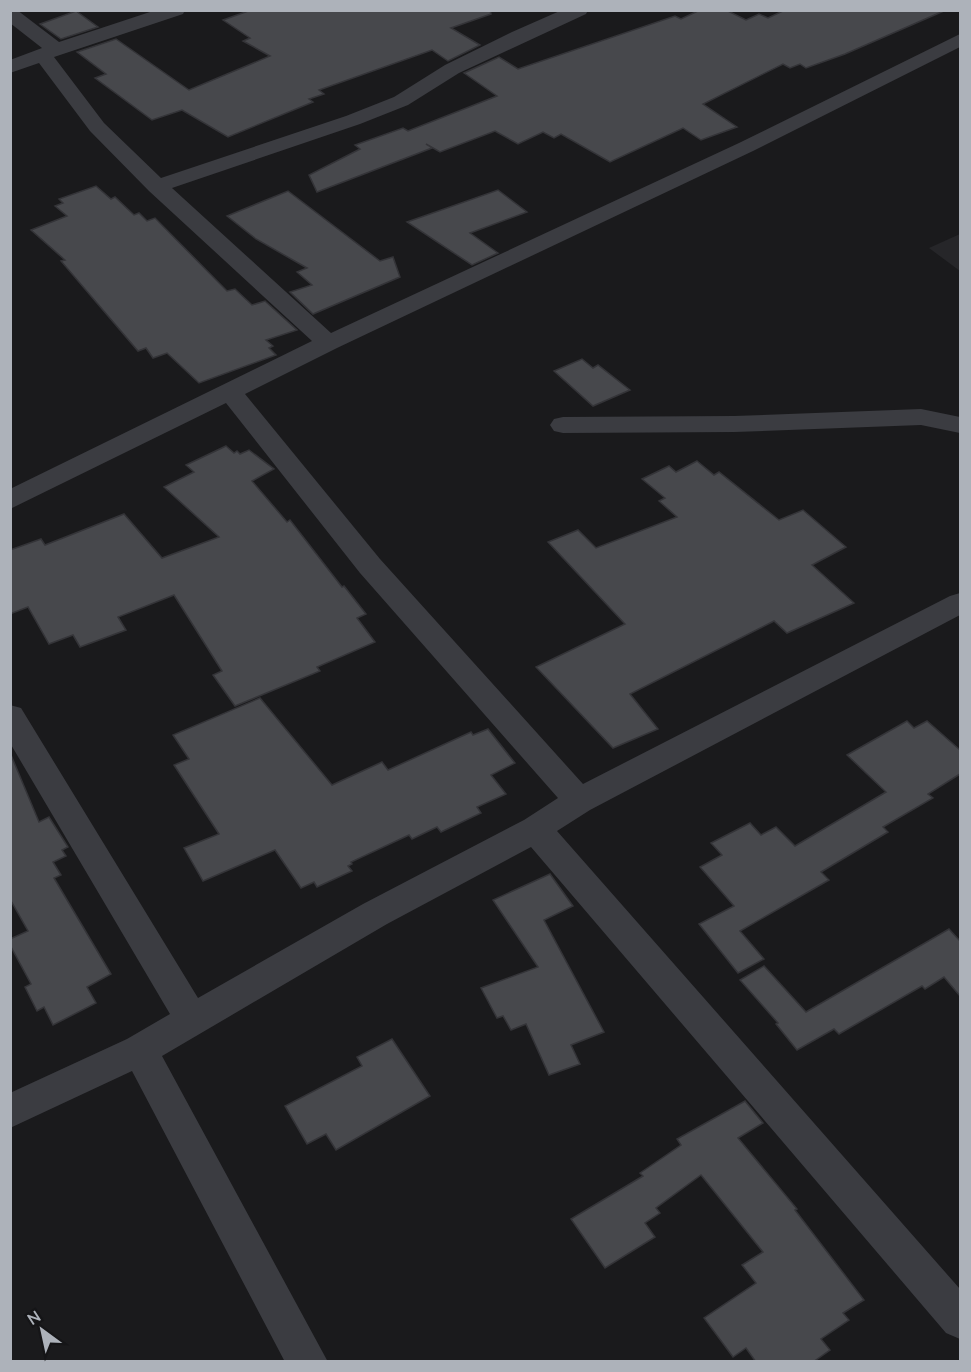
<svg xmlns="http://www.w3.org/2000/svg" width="971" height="1372" viewBox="0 0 971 1372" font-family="'Nunito Sans',sans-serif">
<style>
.built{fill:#262629}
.building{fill:#47484c;stroke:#343438;stroke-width:1.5}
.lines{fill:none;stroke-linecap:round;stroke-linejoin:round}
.minor{fill:#3b3c41;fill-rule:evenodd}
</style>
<rect width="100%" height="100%" fill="#1a1a1c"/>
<path class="built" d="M960,234V271L929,248Z"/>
<g class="building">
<path d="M251,10H490L491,14L451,28L480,45L448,61L432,50L319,90L324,94L309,99L313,102L228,137L182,110L152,120L95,78L106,74L77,52L116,39L189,90L270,56L243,41L250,38L223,20Z"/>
<path d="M700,10H726L746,20L759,14L768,18L785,10H946L845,54L806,68L800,64L790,68L783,64L703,104L737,127L701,140L683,128L610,162L561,134L554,138L543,132L518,144L495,131L440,152L426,144L432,148L317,192L309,175L360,149L355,145L403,128L408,131L497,96L464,73L499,57L518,69L675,16L681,19Z"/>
<path d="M76,11L98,27L61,39L40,24Z"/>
<path d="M96,186L111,199L115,197L134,215L139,213L147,221L155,218L227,291L235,289L252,305L265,301L297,330L266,340L273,346L269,348L276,355L199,383L167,353L153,358L146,348L138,351L61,261L65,260L31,230L67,216L55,206L63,203L59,199Z"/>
<path d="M498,190L527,212L470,233L498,253L472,265L407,222Z"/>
<path d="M288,191L380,261L393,257L400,277L313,314L290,292L312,285L297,272L307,268L256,239L227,216Z"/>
<path d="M582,359L593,368L598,365L630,390L593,406L554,371Z"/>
<path d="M226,446L234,453L237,451L240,454L249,450L274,469L252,481L287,522L290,520L342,587L344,586L366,614L357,618L375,642L317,667L320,671L235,706L213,675L222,671L174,595L118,617L126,630L80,647L73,635L49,644L28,607L10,614V550L41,539L45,545L124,514L162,558L219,537L164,487L194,472L186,465Z"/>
<path d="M697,461L714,475L719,472L779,520L803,510L846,547L812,565L854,603L787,633L774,621L630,694L658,729L613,748L536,667L625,624L548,542L578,530L596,548L677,517L659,501L665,498L642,479L669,466L676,472Z"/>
<path d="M260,698L332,785L382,762L388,770L471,732L473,735L488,729L515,763L491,775L506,794L477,807L481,813L441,832L437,827L412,839L409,835L351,862L352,864L348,866L352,871L317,887L314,882L301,888L275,850L203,881L184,848L219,834L174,765L189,759L173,735Z"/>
<path d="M907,721L914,728L927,721L960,750V774L928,794L933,798L883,827L888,832L821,872L829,880L740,931L764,959L738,973L699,924L734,906L700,867L722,855L711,843L750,823L761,835L776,827L795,846L886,792L847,755Z"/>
<path d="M11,755L39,822L49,817L68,847L62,850L66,856L53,862L61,875L54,878L111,974L87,987L96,1003L53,1025L44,1007L37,1011L25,987L31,984L10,945V939L28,931L10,899Z"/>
<path d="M550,874L573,906L544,920L604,1032L571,1045L580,1064L549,1075L526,1024L511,1030L503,1016L497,1018L481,988L538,967L493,900Z"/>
<path d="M949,929L960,941V996L944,977L925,989L922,986L839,1034L834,1029L797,1050L776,1024L778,1023L740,980L764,966L806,1012Z"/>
<path d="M392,1039L430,1096L336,1150L326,1134L307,1144L285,1106L362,1066L357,1057Z"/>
<path d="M745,1101L763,1123L738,1138L797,1209L795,1210L864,1300L843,1313L849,1320L821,1339L830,1350L813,1362H756L746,1348L733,1357L704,1318L756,1283L742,1265L763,1252L701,1175L656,1208L660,1213L645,1223L655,1237L605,1268L571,1219L643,1176L640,1173L681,1145L677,1139Z"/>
</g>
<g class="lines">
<g class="minor">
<path d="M10,10H17L59,42L156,10H185L183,14L54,57L104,123L161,178L346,116L394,97L445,65L512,32L562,10H588L586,14L459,73L408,105L360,124L172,188L331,333L739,143L960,34V47L753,151L337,348L245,394L380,559L583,784L950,596L960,593V615L590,810L557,831L960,1289V1339L946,1333L531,847L387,924L162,1056L328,1362H285L132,1071L10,1128V1093L127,1039L170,1014L10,743V705L21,708L198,998L363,904L524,820L558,798L360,573L226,403L10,509V489L312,341L149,191L90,131L39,63L10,73V60L42,48L10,23Z"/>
<path d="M921,409L960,417V433L921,425L734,432L563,433L554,431L550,425L554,419L563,417L734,416Z"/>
</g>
</g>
<rect width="971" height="1372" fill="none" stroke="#adb2ba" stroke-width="24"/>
<g transform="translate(42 1330) rotate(327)" stroke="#151517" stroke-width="4.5" paint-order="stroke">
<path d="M0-4.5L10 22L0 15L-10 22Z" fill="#adb2ba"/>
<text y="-9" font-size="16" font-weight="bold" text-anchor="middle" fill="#adb2ba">N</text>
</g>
</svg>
